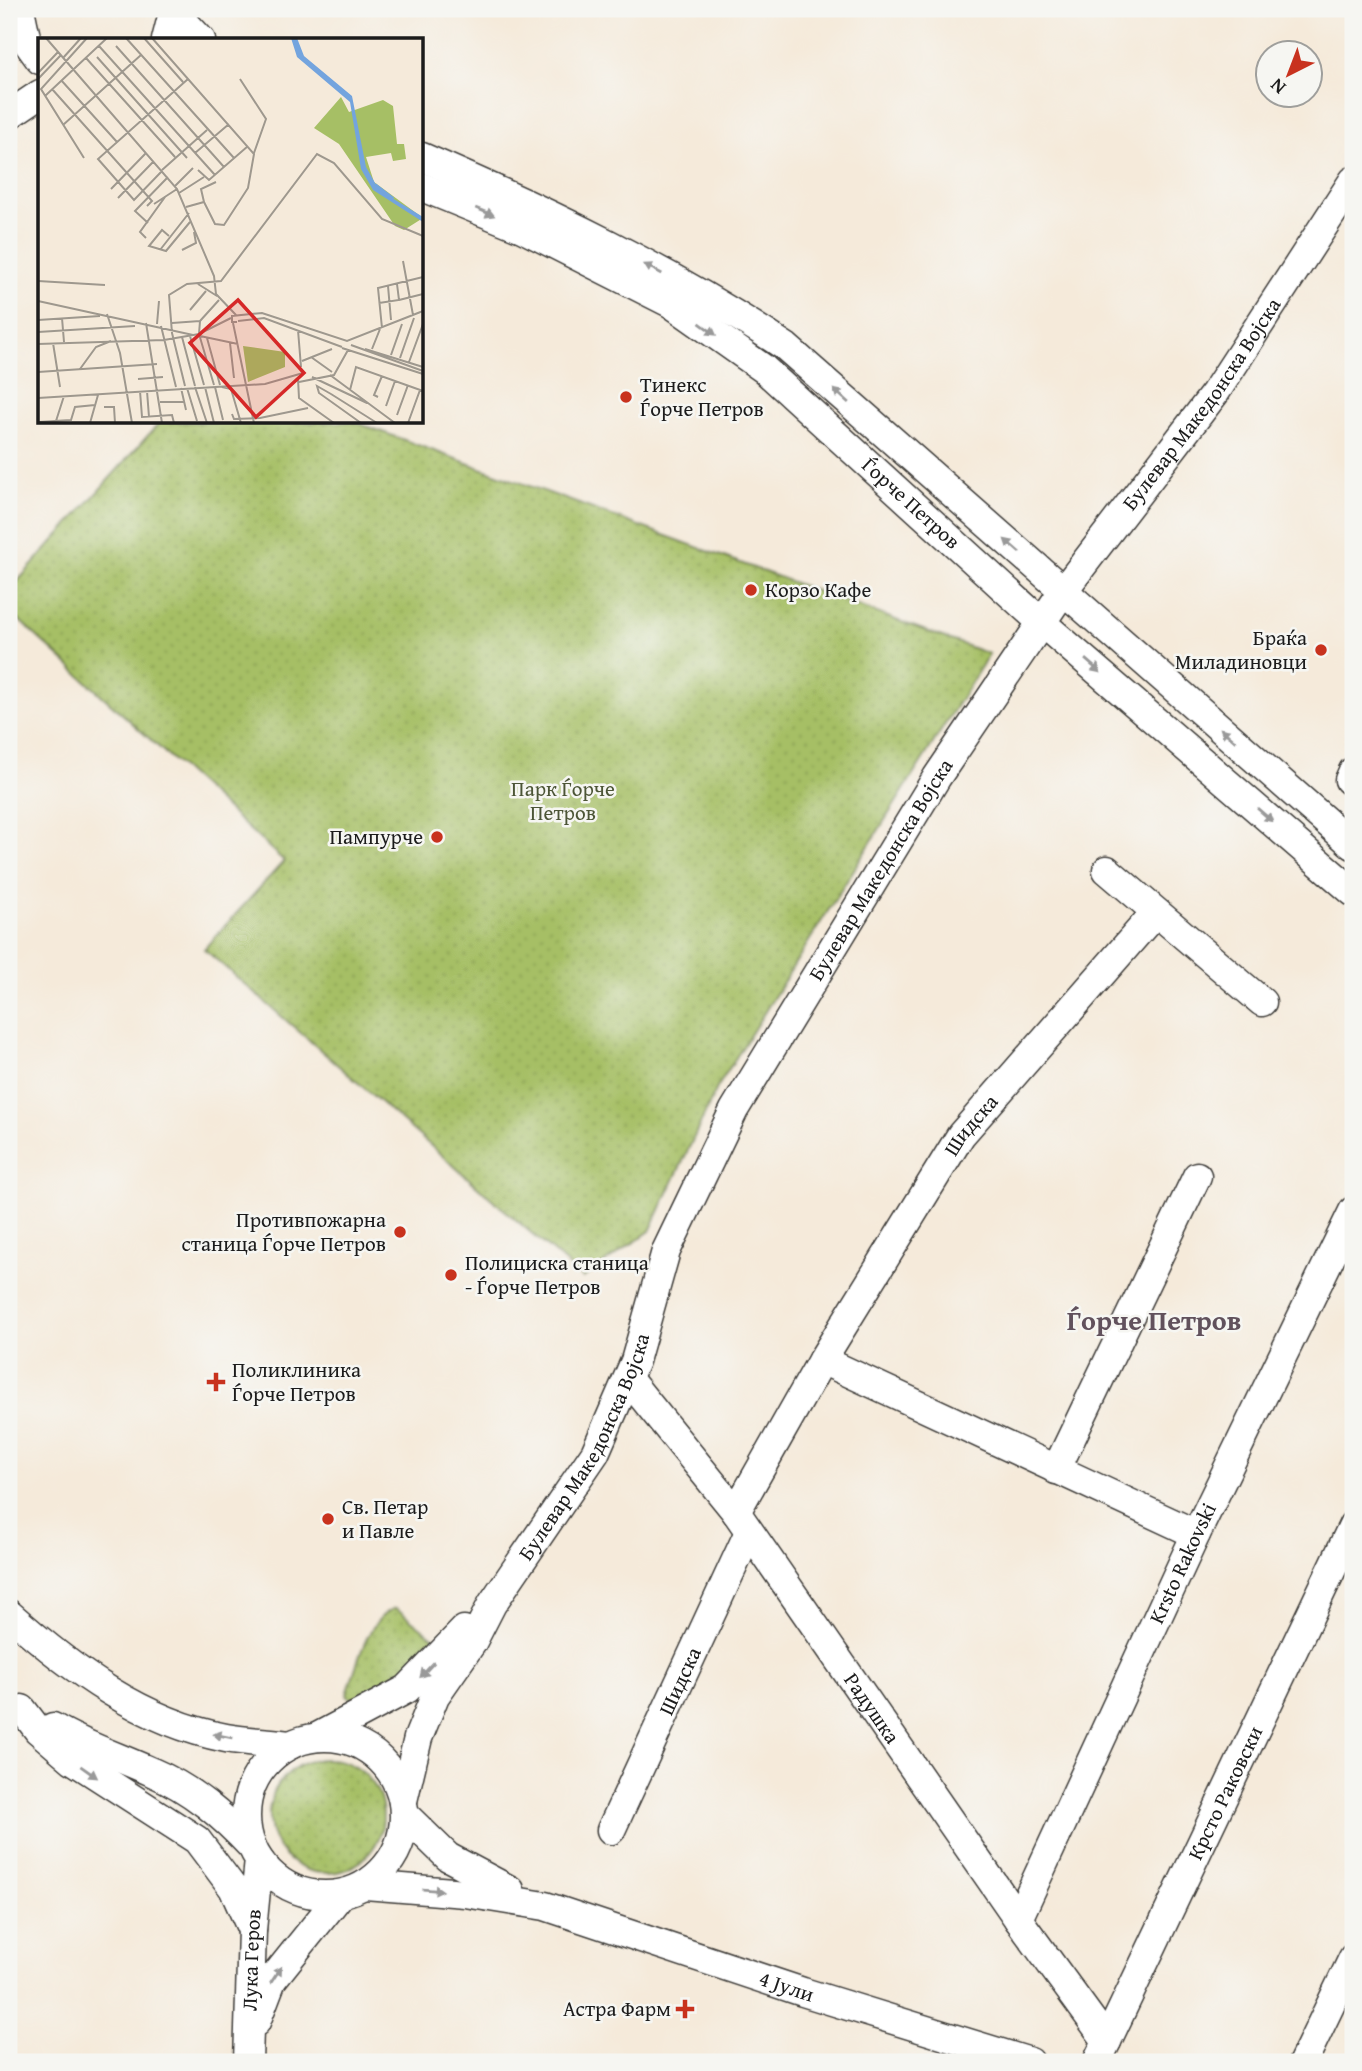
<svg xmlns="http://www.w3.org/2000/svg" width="1362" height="2071" viewBox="0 0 1362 2071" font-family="'Gentium Book Plus',serif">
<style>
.green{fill:url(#green-dots);stroke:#616e40;stroke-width:2}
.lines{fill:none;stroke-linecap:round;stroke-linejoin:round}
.minor-casing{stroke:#3d3b38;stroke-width:31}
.minor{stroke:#fff;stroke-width:28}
.oneway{fill:#999}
.poi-dot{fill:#c8321e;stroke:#f6f6f2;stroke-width:2.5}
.labels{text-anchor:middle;stroke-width:5;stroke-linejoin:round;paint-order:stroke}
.poi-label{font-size:21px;fill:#1c1c1c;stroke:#f6f6f2;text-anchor:start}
.street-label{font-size:21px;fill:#1c1c1c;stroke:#f6f6f2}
.park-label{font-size:21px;fill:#4c5536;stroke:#f6f6f2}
.district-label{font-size:28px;font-weight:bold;fill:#61515c;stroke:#f6f6f2}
.inset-river{fill:none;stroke:#73a4de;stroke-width:3.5}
.inset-road{fill:none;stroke:#9e988e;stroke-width:2}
.view{fill:#d62828;fill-opacity:0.15;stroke:#d62828;stroke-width:3.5}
.inset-edge{fill:none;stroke:#1c1c1c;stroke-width:3.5}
</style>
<defs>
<pattern id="green-dots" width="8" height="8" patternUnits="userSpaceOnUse" patternTransform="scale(1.75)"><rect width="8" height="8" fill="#a6bf65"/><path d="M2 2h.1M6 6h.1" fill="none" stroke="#8ea457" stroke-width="1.8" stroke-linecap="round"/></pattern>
</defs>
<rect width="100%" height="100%" fill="#f6f6f2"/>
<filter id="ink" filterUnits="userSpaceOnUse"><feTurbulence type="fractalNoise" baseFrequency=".0143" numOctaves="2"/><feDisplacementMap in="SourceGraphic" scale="14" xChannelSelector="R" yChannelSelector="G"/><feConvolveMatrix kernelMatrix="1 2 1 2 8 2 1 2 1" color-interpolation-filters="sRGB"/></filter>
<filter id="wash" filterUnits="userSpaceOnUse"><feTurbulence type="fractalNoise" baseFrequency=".00686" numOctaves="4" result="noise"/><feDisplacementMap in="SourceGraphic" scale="28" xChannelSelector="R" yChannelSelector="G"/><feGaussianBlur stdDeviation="1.57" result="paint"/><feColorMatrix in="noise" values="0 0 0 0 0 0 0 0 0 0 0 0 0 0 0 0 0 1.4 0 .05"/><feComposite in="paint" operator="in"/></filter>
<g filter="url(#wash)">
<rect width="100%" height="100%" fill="#f5eada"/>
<g class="green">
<path d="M160,422H355L989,654L717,1088L650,1231L583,1278L204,949L284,861L9,611V591Z"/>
<path d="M396,1608L437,1640C417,1661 382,1696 351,1699L347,1694C356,1669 367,1616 396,1608Z"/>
<circle cx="326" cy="1816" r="57"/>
</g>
</g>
<g filter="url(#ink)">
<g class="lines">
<defs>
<g id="minor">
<path d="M20,9L27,42L40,60"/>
<path d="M174,11L201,40"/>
<path d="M166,40L174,9"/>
<path d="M9,115L40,94"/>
<path d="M422,157C547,211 672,271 786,347L1353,845"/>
<path id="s1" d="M422,187L522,228L672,304L764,369L1041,622L1353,892"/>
<path d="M1353,771L1349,780L1353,783"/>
<path d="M1107,870L1262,1002"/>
<path d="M822,1360L1196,1534"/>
<path id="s2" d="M628,1379L736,1512L1018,1919L1107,2041"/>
<path d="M1056,1470L1197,1176"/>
<path id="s3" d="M736,1512L822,1360L961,1135L1155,913"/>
<path d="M9,1614C71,1669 142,1722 226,1738C247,1742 269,1742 290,1745"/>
<path d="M22,1709L38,1730L73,1760L197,1840L233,1888L252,1930"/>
<path d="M53,1727C85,1746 119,1757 152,1772C192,1789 223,1816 252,1847"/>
<circle cx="325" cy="1816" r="79"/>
<path d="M317,1737L407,1689L464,1630"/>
<path id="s4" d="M403,1801L418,1738L435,1696L472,1643L492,1604L595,1453L635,1361L666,1251L734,1110L937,777L1063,591L1215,393L1353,181"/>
<path d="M405,1815L448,1857L510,1890"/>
<path id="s5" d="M611,1830L749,1532"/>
<path id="s6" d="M365,1885L465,1893L545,1906L803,1992L1030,2062"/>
<path id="s7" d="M1018,1919L1196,1534L1353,1211"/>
<path d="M256,2022L272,1980L341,1894"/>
<path id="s8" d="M248,2062L252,1930L259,1860"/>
<path id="s9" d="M1097,2062L1353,1525"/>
<path d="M1303,2062L1353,1958"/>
</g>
</defs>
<use href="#minor" class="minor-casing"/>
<use href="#minor" class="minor"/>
</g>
<defs><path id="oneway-solid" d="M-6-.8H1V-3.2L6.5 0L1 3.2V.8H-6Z" transform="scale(1.75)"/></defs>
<g class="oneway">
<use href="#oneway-solid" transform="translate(485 212) rotate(22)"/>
<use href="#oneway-solid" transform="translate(653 269) rotate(-152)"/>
<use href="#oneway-solid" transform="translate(708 329) rotate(36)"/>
<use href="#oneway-solid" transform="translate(841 396) rotate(-138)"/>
<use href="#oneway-solid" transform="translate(1012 546) rotate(-139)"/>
<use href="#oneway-solid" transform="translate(1093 666) rotate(41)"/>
<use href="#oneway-solid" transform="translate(1228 735) rotate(-139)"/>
<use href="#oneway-solid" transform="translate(1265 815) rotate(41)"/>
<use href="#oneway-solid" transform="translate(427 1670) rotate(133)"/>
<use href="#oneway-solid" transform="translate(223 1736) rotate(-169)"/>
<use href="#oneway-solid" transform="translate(89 1772) rotate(35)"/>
<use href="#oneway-solid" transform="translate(433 1890) rotate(5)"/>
<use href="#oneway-solid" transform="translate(276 1975) rotate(-57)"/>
</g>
</g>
<g class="poi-dot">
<circle cx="626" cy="397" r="7"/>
<circle cx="751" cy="590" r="7"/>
<circle cx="1321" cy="650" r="7"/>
<circle cx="437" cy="837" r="7"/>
<circle cx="400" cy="1232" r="7"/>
<circle cx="451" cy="1275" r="7"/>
<path d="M212.5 1371.5h7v7h7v7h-7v7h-7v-7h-7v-7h7z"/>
<circle cx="328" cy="1519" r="7"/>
<path d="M681.5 1998.5h7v7h7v7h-7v7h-7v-7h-7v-7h7z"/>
</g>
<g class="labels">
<g class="poi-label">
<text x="640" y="392">Тинекс<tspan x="640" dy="24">Ѓорче Петров</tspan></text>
<text x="765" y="597">Корзо Кафе</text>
<text x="1307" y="645" text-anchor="end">Браќа<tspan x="1307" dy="24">Миладиновци</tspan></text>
<text x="423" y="844" text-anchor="end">Пампурче</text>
<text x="386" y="1227" text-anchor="end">Противпожарна<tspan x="386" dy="24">станица Ѓорче Петров</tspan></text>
<text x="465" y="1270">Полициска станица<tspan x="465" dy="24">- Ѓорче Петров</tspan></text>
<text x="232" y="1377">Поликлиника<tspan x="232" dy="24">Ѓорче Петров</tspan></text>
<text x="342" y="1514">Св. Петар<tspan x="342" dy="24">и Павле</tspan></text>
<text x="671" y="2016" text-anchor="end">Астра Фарм</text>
</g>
<g class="street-label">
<text dy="7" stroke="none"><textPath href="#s4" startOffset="1620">Булевар Македонска Војска</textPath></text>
<text dy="7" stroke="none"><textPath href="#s1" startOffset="588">Ѓорче Петров</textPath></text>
<text dy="7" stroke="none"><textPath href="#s4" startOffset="1054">Булевар Македонска Војска</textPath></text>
<text dy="7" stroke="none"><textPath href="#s3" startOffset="453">Шидска</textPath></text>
<text dy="7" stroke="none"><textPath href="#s4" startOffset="402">Булевар Македонска Војска</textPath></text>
<text dy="7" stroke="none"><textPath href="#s7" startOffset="392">Krsto Rakovski</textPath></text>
<text dy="7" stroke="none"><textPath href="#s5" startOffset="164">Шидска</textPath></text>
<text dy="7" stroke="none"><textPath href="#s2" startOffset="410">Радушка</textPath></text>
<text dy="7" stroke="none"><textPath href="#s9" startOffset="298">Крсто Раковски</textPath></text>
<text dy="7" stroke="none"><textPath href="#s8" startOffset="102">Лука Геров</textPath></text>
<text dy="7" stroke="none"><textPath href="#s6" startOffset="436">4 Јули</textPath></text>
</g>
<g class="park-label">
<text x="563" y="796">Парк Ѓорче<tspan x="563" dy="24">Петров</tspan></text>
</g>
<g class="district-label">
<text x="1154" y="1330">Ѓорче Петров</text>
</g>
</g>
<g transform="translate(38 38)">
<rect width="385" height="385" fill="#f5eada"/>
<path d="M303,59L311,74L345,62L355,68L359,106H366L368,121L355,123L353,115L328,119L336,144L385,180L366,192L357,188L301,106L276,90ZM205,308L247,314V329L210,344Z" fill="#a6bf65"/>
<path d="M253,0H259L266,18L314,58L328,129L341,152L385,179V184L335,152L323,131L312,64L259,19Z" fill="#73a4de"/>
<path class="inset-river" d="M337,147L355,161"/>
<path class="inset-road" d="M8,0L139,151L176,238L178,256L198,277M88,0L196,120M106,0L145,44M114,0L216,116L210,150L186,187L177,186L166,164L148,169M61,8L177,137M78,8L186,129M59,19L149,120M25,20L43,0M48,20L137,119M0,35L20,14M0,41L23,17M202,41L228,81L216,115M23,42L79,104M14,51L114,163L109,168M7,58L69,0M25,87L103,17M157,115L191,86M46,120L3,51L49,0M124,132L169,92M160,132L171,142L210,108M124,133L96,162L60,121L150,41M137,148L155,130M73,151L108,115M141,155L166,139M80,160L115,124M166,164L163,151L178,144M116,166L139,151M110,185L97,173L130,139M131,198L124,192L111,208L128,213L152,184M108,200L102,194L127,159M122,212L151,175M144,212L158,205L156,194M365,223L375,277M0,243L67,247M160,246L179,258M350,248L353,282M361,262L385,256M0,263L155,297M341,265L361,262L359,246M152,272L168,253M69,276L82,315L94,385M24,280L26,304M0,282L62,278M162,283L161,296L176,347M162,283L181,262M200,283L226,280L304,309M199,284H194V278L224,275L309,303L385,273M108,285L124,385M134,285L162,283M195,285L216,385M119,286L121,263M123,288L138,349M344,290L340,250L385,239M260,292L263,329M0,294L97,288M152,298L166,347M162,298L200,306M144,299L157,348M169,300L182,347M15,305L22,349M192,305L196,340M0,306L126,302L161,296L193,280M313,307L385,333M304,310L385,336M327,311L385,329M334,311L342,291M353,317L364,286M273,319L294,334M362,320L376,280M264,323L294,311M371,324L385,286M42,331L58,309L73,303M0,334L119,326M292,337L357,385M274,339L329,365M100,341L125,339M260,341L261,360L296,385M261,344L296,337L310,312M147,348L134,295L131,257L149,246L183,243L279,116L296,125L344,181L385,198M157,349L169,385M167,349L176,385M177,349L185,382M184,349L193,351L203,385M143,350L148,372M149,350L159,383M312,352L318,329L385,353M102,353L104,379L134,377L136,385M109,353L111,379M293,356L279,348L281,355L323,385M293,356L339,385M340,359L336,357L344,338M0,360L227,346L265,335M122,364H146M348,368L357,343M66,369H76L77,385M194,376L196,381L222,380L270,370M359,377L370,347M18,383L26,358M0,384L33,382L37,369L57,367M52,385L60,357M370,385L382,352"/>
<path class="view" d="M200,262L266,335L218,379L152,305Z"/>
<rect width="385" height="385" class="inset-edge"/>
</g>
<rect width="1362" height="2071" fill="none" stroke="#f6f6f2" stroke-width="35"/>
<g transform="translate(1289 74) rotate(222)"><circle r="33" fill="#f6f6f2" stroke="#9f9f9c" stroke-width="2"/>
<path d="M0-5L12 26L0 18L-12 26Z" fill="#c8321e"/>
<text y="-10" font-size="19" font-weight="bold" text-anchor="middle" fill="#1c1c1c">N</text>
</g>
</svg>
